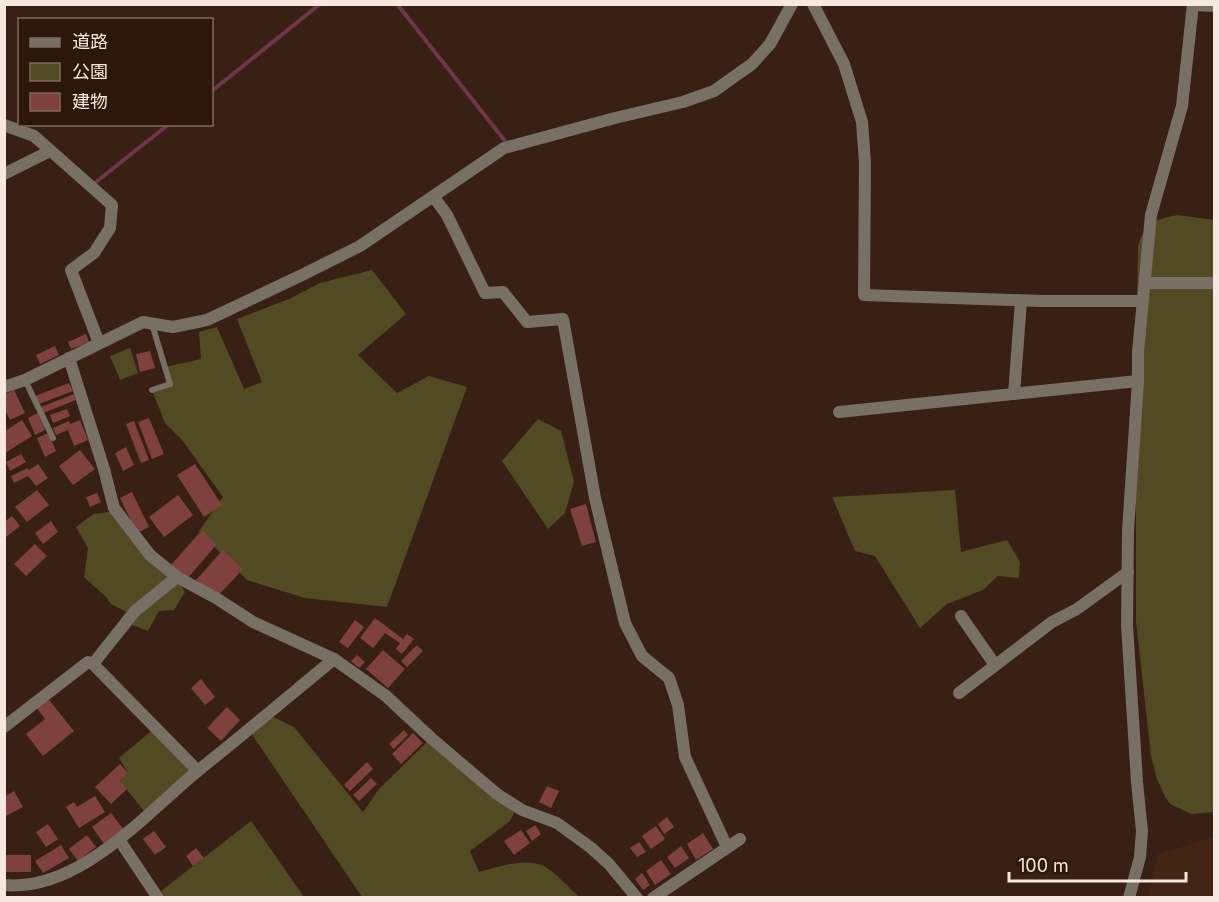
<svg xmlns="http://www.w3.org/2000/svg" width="1219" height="902" viewBox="0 0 1219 902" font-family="Inter,'Noto Sans JP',sans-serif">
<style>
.built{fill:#432515}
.green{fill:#524a23}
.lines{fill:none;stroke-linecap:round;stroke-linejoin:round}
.stream{stroke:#6f354a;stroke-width:4}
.building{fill:#7e413e}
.service{stroke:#786f65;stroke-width:6}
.minor{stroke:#786f65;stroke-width:12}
</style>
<rect width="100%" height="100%" fill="#382014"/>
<path class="built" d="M1214,837V897L1147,898L1158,854Z"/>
<g class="green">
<path d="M1178,215L1214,220V812L1191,814L1170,804L1165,797L1157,779L1151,756L1136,621V380L1138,246C1145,222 1156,219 1178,215Z"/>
<path d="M372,270L406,314L358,355L397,393L429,376L467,387L387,607L305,598L247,580L199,531L223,497L182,440L165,423L152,390L169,383L165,367L201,359L199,332L217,327L244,389L262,382L237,319L289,299L320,283Z"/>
<path d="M130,348L138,373L120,380L110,356Z"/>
<path d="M538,419L561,431L574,482L565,513L548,529L502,461Z"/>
<path d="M955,490L961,552L1007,540L1020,562L1019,578L998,576L983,590L947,604L920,628L875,556L855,551L832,497Z"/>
<path d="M117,511L177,577L185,592L174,610L159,611L148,631L130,624L132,615L111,604L106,597L84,577L88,548L76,527L93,514Z"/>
<path d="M267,714L294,727L363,812L379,789L431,738L497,794L514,813L510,821L470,851L479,872C499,867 524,857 544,866C555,872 570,889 579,897H362L249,730Z"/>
<path d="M155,728L195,768L148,816L120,781L128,773L119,758Z"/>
<path d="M251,821L304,897L165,898L161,891Z"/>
</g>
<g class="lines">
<g class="stream">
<path d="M397,4L505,141"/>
<path d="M212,91L320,4"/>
<path d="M96,182L169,124"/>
</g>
</g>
<g class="building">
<path d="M86,334L89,342L71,349L68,342Z"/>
<path d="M55,346L59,355L40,364L36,355Z"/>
<path d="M150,351L155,368L140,372L136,354Z"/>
<path d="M69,383L73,391L39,404L35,396Z"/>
<path d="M14,390L25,413L10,420L4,408V395Z"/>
<path d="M74,394L76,400L43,413L41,407Z"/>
<path d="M67,409L70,416L53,423L50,415Z"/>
<path d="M38,413L45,430L35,435L28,418Z"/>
<path d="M149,418L164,454L152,459L138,422Z"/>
<path d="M22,420L32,436L5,453V431Z"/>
<path d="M80,420L88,440L74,446L68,430L56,435L53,428L69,421L70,424Z"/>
<path d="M134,421L149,460L141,463L126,424Z"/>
<path d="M48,433L56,451L45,457L37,438Z"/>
<path d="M126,447L134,465L123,471L115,453Z"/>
<path d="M80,450L95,469L73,485L59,466Z"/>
<path d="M21,454L26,462L10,471L6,462Z"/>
<path d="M38,464L48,478L36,486L28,476L14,483L11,476L28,468L29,470Z"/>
<path d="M195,464L222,505L204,517L177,475Z"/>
<path d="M37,490L49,505L27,522L15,507Z"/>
<path d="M132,492L149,527L137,533L120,498Z"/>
<path d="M97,493L101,502L90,507L86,497Z"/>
<path d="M178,495L193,515L164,537L149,517Z"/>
<path d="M586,504L596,542L582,546L570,509Z"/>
<path d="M12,516L20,526L6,537L4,535V522Z"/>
<path d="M51,521L58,532L43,544L35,533Z"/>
<path d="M202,530L217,544L187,579L171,565Z"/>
<path d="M35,544L47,556L26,576L14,564Z"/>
<path d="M223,550L243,569L216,598L196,580Z"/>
<path d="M375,618L403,639L407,634L414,639L402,654L396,649L400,643L385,633L373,648L360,638Z"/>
<path d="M355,620L364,627L348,648L339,642Z"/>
<path d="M417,645L423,651L407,667L401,661Z"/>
<path d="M383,650L405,669L388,688L366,669Z"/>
<path d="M357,655L365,662L359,668L351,661Z"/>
<path d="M201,679L215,697L205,705L191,688Z"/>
<path d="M45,695L74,731L43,756L26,734L45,719L34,704Z"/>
<path d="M227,707L240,720L221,741L207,728Z"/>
<path d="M404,730L408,735L394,749L389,744Z"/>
<path d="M413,733L423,743L401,764L392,754Z"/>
<path d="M367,762L373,769L350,791L344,785Z"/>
<path d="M120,764L128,773L120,781L127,789L111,804L95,787Z"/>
<path d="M371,778L377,784L359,801L353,795Z"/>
<path d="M547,786L559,791L551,808L539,802Z"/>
<path d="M14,791L23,807L4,817V797Z"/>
<path d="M95,796L105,812L79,828L66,807L74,802L77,807Z"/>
<path d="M111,813L124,830L105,845L92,827Z"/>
<path d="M667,817L674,827L664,834L658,824Z"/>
<path d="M48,824L58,839L46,847L36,832Z"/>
<path d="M535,825L541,834L532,841L526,831Z"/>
<path d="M656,826L665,839L651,849L642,836Z"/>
<path d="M521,830L530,843L514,855L504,841Z"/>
<path d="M154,831L166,847L155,855L143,839Z"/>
<path d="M703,833L713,849L696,860L687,844Z"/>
<path d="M87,835L96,847L78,861L69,849Z"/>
<path d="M639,842L646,852L637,857L630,848Z"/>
<path d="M61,845L69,858L43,873L35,861Z"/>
<path d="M681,846L689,858L675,868L667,857Z"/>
<path d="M196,848L204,858L193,866L186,856Z"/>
<rect x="4" y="855" width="27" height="17"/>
<path d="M661,860L671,874L655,885L646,871Z"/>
<path d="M642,873L650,885L643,890L635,879Z"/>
</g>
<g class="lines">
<g class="service">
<path d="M152,324L170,384L152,390"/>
<path d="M25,380L53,438"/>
</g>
<g class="minor">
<path d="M813,4L844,64L862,122L865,163L864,295L1042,301H1143"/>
<path d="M1193,5L1214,6"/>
<path d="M4,125L34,136L112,205L110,228L94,253L71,270L99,343"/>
<path d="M4,174L50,151"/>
<path d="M435,196L436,200L447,215L485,293L503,292L527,322L563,319L595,498L625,623L642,656L669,678L678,705L685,757L727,847"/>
<path d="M1145,283H1214"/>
<path d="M69,358L104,469L114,508L150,555L177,577L216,598L253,622L334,659L386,696L431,738L497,794L522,810L557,823L590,847L609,864L637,898"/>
<path d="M4,387L25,380L143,322L173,327L207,320L302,275L360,246L504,148L615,118L683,102L714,91L752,64L770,44L792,4"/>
<path d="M1014,394L1021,301"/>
<path d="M839,412L1138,381"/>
<path d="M961,616L995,665"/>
<path d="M93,664L198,771"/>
<path d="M959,693L1052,622L1077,609L1128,572"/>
<path d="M4,727L88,662L93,664L135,611L177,577"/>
<path d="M120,841L158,898"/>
<path d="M4,885C80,892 147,812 200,769C245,733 289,696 334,659"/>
<path d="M653,898L740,839"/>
<path d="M1129,898L1140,857L1142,831L1137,782L1127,625L1128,531L1138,381V352L1151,215L1182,106L1193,4"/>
</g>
</g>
<rect width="1219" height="902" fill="none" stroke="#f8e7df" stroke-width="12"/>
<rect x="18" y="18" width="195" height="108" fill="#2d170a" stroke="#7e6a5f" stroke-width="1.5"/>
<rect x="30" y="38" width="30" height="9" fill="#786f65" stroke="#7e6a5f" stroke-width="1.5"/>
<text x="72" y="48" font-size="18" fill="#f8e7df">道路</text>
<rect x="30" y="63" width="30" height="18" fill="#524a23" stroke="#7e6a5f" stroke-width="1.5"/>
<text x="72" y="78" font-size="18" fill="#f8e7df">公園</text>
<rect x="30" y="93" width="30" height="18" fill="#7e413e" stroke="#7e6a5f" stroke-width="1.5"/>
<text x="72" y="108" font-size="18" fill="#f8e7df">建物</text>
<path d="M1009 872v9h177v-9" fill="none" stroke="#f8e7df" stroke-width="3"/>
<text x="1018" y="872" font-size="18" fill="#f8e7df" stroke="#2d170a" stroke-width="4.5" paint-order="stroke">100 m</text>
</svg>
